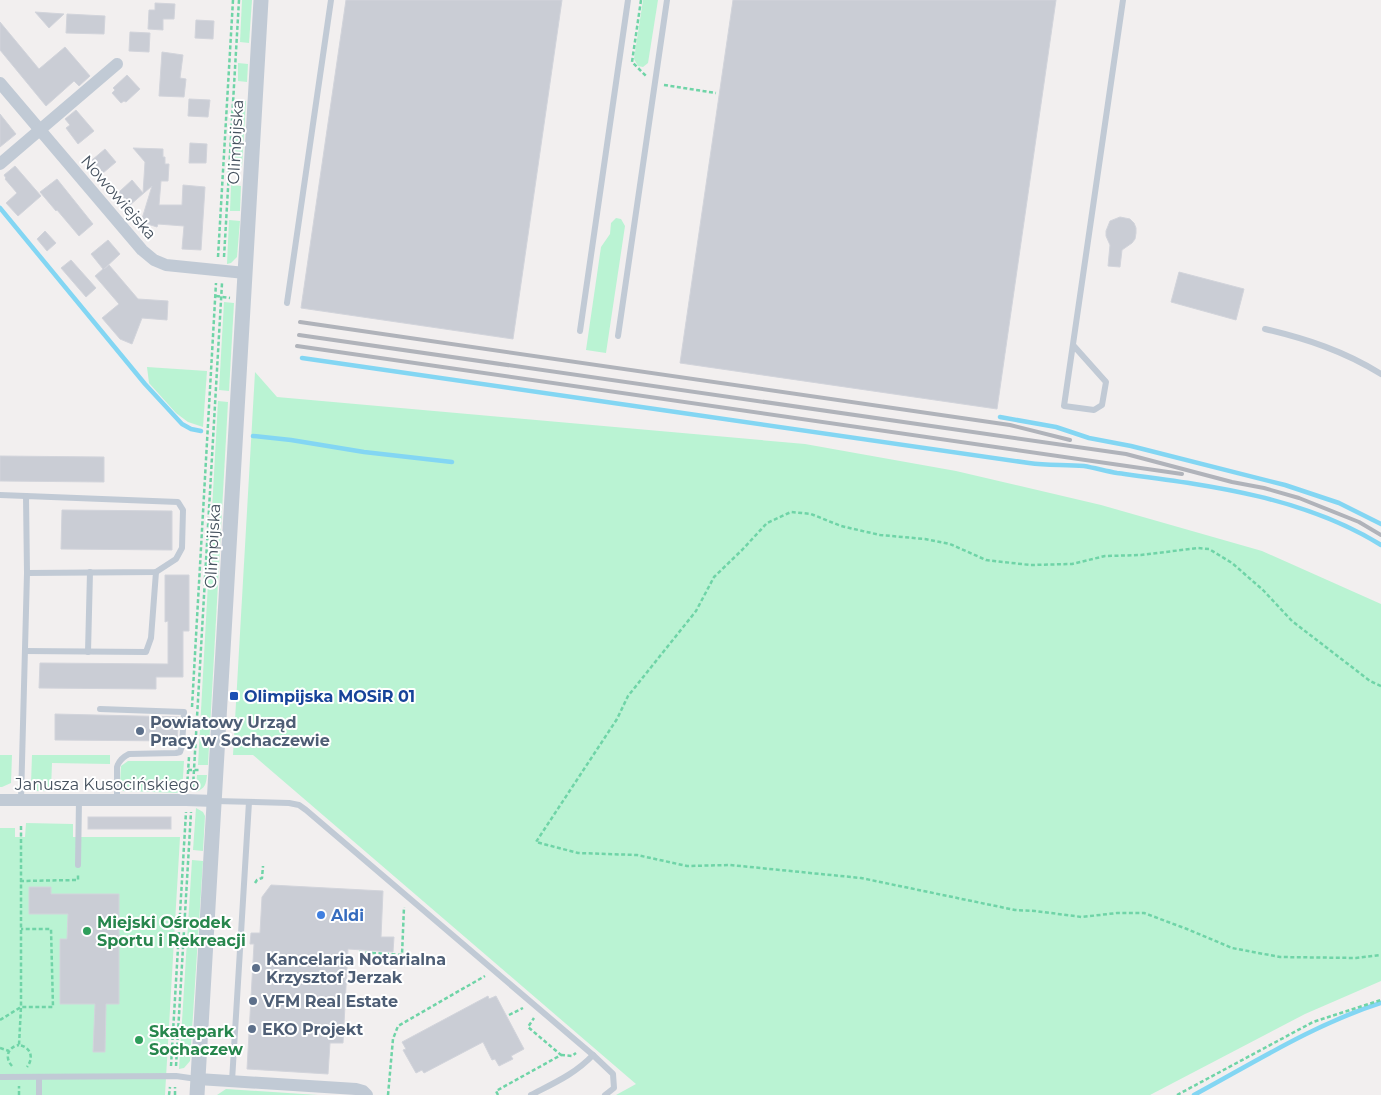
<svg xmlns="http://www.w3.org/2000/svg" width="1381" height="1095" viewBox="0 0 1381 1095" font-family="Montserrat,sans-serif">
<style>
.green{fill:#baf3d3}
.lines{fill:none;stroke-linecap:round;stroke-linejoin:round}
.stream{stroke:#83d6f3;stroke-width:4.5}
.building{fill:#cacdd5;stroke:#d2d4db}
.path{stroke:#6fd4a7;stroke-width:2.5;stroke-dasharray:4 2.5;stroke-linecap:butt}
.service{stroke:#c1cad5;stroke-width:6}
.minor{stroke:#c1cad5;stroke-width:12}
.tertiary{stroke:#c1cad5;stroke-width:15}
.rail{stroke:#b0b3ba;stroke-width:4}
.transit-dot{fill:#1a4fb4;stroke:#fff;stroke-width:2}
.service-dot{fill:#5c6f8a;stroke:#fff;stroke-width:2}
.shop-dot{fill:#3f7fe0;stroke:#fff;stroke-width:2}
.leisure-dot{fill:#2e9e5b;stroke:#fff;stroke-width:2}
.labels{text-anchor:middle;stroke-width:4;stroke-linejoin:round;paint-order:stroke}
.street-label{font-size:16px;fill:#45515e;stroke:#fff}
.transit-label{font-size:16px;font-weight:bold;fill:#164399;stroke:#fff;text-anchor:start}
.service-label{font-size:16px;font-weight:bold;fill:#4e5e75;stroke:#fff;text-anchor:start}
.shop-label{font-size:16px;font-weight:bold;fill:#366cbe;stroke:#fff;text-anchor:start}
.leisure-label{font-size:16px;font-weight:bold;fill:#27864d;stroke:#fff;text-anchor:start}
</style>
<rect width="100%" height="100%" fill="#f2efef"/>
<g class="green">
<path d="M242,0H252L249,43L240,42Z"/>
<path d="M643,0H658L648,63L643,67L638,66L634,59Z"/>
<path d="M238,63L248,64L247,82L238,81Z"/>
<path d="M236,100L246,101L242,167H232Z"/>
<path d="M231,185L241,186L240,211H230Z"/>
<path d="M616,218L621,219L625,226L606,353L586,350L601,247L610,234L611,223Z"/>
<path d="M229,220L240,221L237,257L231,263L227,264Z"/>
<path d="M224,302L234,303L229,391L219,390Z"/>
<path d="M147,367L207,371L203,427L188,422L176,413L149,383Z"/>
<path d="M255,372L277,397L805,444L956,471L1101,505L1262,551L1381,604V981L1305,1014L1150,1095H616L636,1084L253,755H233Z"/>
<path d="M218,401L228,402L208,765H198Z"/>
<path d="M0,755H12L11,783L2,787H0Z"/>
<path d="M32,755H110V764L52,763L51,789L50,791H36L31,784Z"/>
<path d="M128,761H184L182,793L123,791L120,784L121,766Z"/>
<path d="M197,775H207C206,785 205,788 196,792Z"/>
<path d="M196,808L203,812L205,816L203,851L193,850Z"/>
<path d="M26,823L73,824V837H180L165,1095H0V828H15V837H25Z"/>
<path d="M192,860L203,861L190,1061L184,1068L179,1069Z"/>
<path d="M226,1089L318,1095H217Z"/>
</g>
<g class="lines">
<g class="stream">
<path d="M0,208L145,384L182,424L191,429L201,431"/>
<path d="M302,358C544,395 787,426 1029,463C1048,466 1066,464 1084,466C1095,468 1106,471 1117,473C1207,485 1302,496 1381,545"/>
<path d="M1000,417L1056,427L1089,438L1131,446L1285,485L1339,503L1381,524"/>
<path d="M253,436L291,440L364,452L452,462"/>
<path d="M1194,1095C1255,1062 1315,1024 1381,1003"/>
</g>
</g>
<g class="building">
<path d="M346,0H562L513,339L301,308Z"/>
<path d="M733,0H1056L997,409L680,363Z"/>
<path d="M155,3L175,4L174,19H163V30L148,29L149,10H155Z"/>
<path d="M35,12L64,14L49,28Z"/>
<path d="M67,14L105,16L104,34L66,33Z"/>
<path d="M196,20L214,21L213,39L195,38Z"/>
<path d="M0,22L39,69L65,47L90,76L79,86L74,81L46,106L0,50Z"/>
<path d="M130,32L150,33L149,52L129,51Z"/>
<path d="M162,52L183,55L180,78L186,79L184,97L159,96Z"/>
<path d="M127,75L140,89L126,102L124,101L121,103L112,93L115,90L113,88Z"/>
<path d="M189,99L210,100L208,117L188,116Z"/>
<path d="M76,110L94,131L78,144L66,128L70,125L65,119Z"/>
<path d="M0,114L16,134L0,147Z"/>
<path d="M190,143L207,144L206,163H189Z"/>
<path d="M133,148L163,149V157H165V164H169L168,181H161L159,205H182L183,185L205,187L201,250L182,249L184,226L158,224L157,227L141,222L152,186L130,205L119,192L132,180L143,193L145,162Z"/>
<path d="M105,149L116,162L103,173L92,160Z"/>
<path d="M15,166L41,196L18,216L6,203L17,193L5,179L6,178L4,175Z"/>
<path d="M57,179L93,224L79,236L57,210L56,211L40,192Z"/>
<path d="M1120,217L1130,219L1134,223L1136,228V233L1135,239L1132,243L1122,250L1120,267L1108,266L1110,245L1106,236V231L1110,221Z"/>
<path d="M45,231L56,243L47,251L37,239Z"/>
<path d="M108,240L120,254L104,269L109,265L138,299L168,301L167,320L142,318L132,344L120,339L102,318L119,304L95,276L103,269L91,254Z"/>
<path d="M71,260L96,288L86,297L61,268Z"/>
<path d="M1179,272L1244,289L1236,320L1171,302Z"/>
<path d="M0,456L104,457V482L0,481Z"/>
<path d="M62,510L172,511V550L61,549Z"/>
<path d="M165,575H189V631H183V677H156V689L39,688L40,663L168,664V621L165,622Z"/>
<path d="M55,714L179,717L177,741L55,740Z"/>
<rect x="88" y="817" width="83" height="12"/>
<path d="M271,885L383,891L381,937H394L393,952L348,949L343,1043H330L328,1074L247,1069L254,944H250L251,933H260L262,897Z"/>
<path d="M29,887H51V894H119V1004H106L105,1052H93L95,1004H60V939H67L68,914H29Z"/>
<path d="M488,996L489,999L496,996L524,1049L511,1056L513,1059L499,1066L495,1059L492,1060L483,1042L424,1073L422,1070L416,1073L403,1050L406,1049L402,1042Z"/>
</g>
<g class="lines">
<g class="path">
<path d="M641,0L632,62L646,76"/>
<path d="M664,85L716,93"/>
<path d="M218,257L233,0"/>
<path d="M224,257L239,0"/>
<path d="M216,296L230,298"/>
<path d="M1381,686L1370,681L1292,621L1263,590L1232,563L1209,549L1198,548L1141,555L1105,556L1072,564L1030,565L986,560L950,544L925,539L880,535L841,526L811,514L791,512L767,523L742,550L714,577L696,611L628,696L617,719L536,842L578,853L637,855L687,866L730,865L861,878L1015,910L1035,911L1082,917L1117,913H1144L1187,929L1232,948L1280,957L1356,958L1381,955"/>
<path d="M192,707L216,283"/>
<path d="M188,770H201"/>
<path d="M187,787L189,757"/>
<path d="M193,787L222,283"/>
<path d="M21,826V1007L19,1045C31,1047 34,1058 27,1067"/>
<path d="M20,881L78,880V874"/>
<path d="M255,883L257,880L262,878L263,866"/>
<path d="M359,952L402,955L404,907"/>
<path d="M509,1015L523,1008"/>
<path d="M0,1020L21,1007H53L51,929H21"/>
<path d="M0,1048L9,1051"/>
<path d="M561,1055L572,1056L576,1053"/>
<path d="M12,1066C4,1057 8,1047 19,1045"/>
<path d="M171,1066L186,812"/>
<path d="M176,1066L191,812"/>
<path d="M19,1095V1086"/>
<path d="M169,1095L170,1087"/>
<path d="M175,1095V1087"/>
<path d="M388,1095L393,1039L398,1026L485,976"/>
<path d="M498,1095L496,1091L561,1055L528,1027L534,1018"/>
<path d="M1177,1095L1313,1022L1381,1000"/>
</g>
<g class="service">
<path d="M287,303L331,0"/>
<path d="M1265,329C1307,339 1344,351 1381,374"/>
<path d="M580,331L628,0"/>
<path d="M618,336L667,0"/>
<path d="M1073,345L1106,382L1102,405L1094,410L1064,406L1123,0"/>
<path d="M0,495L26,496"/>
<path d="M25,651L146,652L151,638L156,572"/>
<path d="M88,652L90,572"/>
<path d="M100,709L184,712L182,746L180,752L176,753L129,754C123,757 119,760 117,767V800"/>
<path d="M21,800L27,573L26,496L178,502L183,510L182,548L176,559L156,572L27,573"/>
<path d="M215,801L289,803L299,805L306,810L593,1055C575,1074 554,1083 531,1095"/>
<path d="M78,865L79,800"/>
<path d="M593,1055L613,1074L614,1088L605,1095"/>
<path d="M0,1077L176,1076L197,1079"/>
<path d="M39,1077V1095"/>
<path d="M232,1081L249,802"/>
</g>
<g class="minor">
<path d="M0,83L142,250L154,260L166,265L245,273"/>
<path d="M0,164L117,64"/>
<path d="M0,800H186L215,801"/>
<path d="M198,1079L356,1089L363,1091L367,1095"/>
</g>
<path class="tertiary" d="M197,1095L261,0"/>
<g class="rail">
<path d="M300,322L1010,425L1070,440"/>
<path d="M299,335L1126,454L1232,482L1264,488L1299,498L1359,522L1381,535"/>
<path d="M297,346L1182,474"/>
</g>
</g>
<rect class="transit-dot" x="229" y="691" width="10" height="10" rx="2.5"/>
<g class="service-dot">
<circle cx="140" cy="731" r="5"/>
<circle cx="256" cy="968" r="5"/>
<circle cx="253" cy="1001" r="5"/>
<circle cx="252" cy="1029" r="5"/>
</g>
<circle class="shop-dot" cx="321" cy="915" r="5"/>
<g class="leisure-dot">
<circle cx="87" cy="931" r="5"/>
<circle cx="139" cy="1040" r="5"/>
</g>
<g class="labels">
<g class="street-label">
<text transform="translate(235 142) rotate(-87)" y="6">Olimpijska</text>
<text transform="translate(119 197) rotate(49)" y="6">Nowowiejska</text>
<text transform="translate(212 546) rotate(-87)" y="6">Olimpijska</text>
<text x="107" y="790">Janusza Kusocińskiego</text>
</g>
<g class="transit-label">
<text x="244" y="702">Olimpijska MOSiR 01</text>
</g>
<g class="service-label">
<text x="150" y="728">Powiatowy Urząd<tspan x="150" dy="18">Pracy w Sochaczewie</tspan></text>
<text x="266" y="965">Kancelaria Notarialna<tspan x="266" dy="18">Krzysztof Jerzak</tspan></text>
<text x="263" y="1007">VFM Real Estate</text>
<text x="262" y="1035">EKO Projekt</text>
</g>
<g class="shop-label">
<text x="331" y="921">Aldi</text>
</g>
<g class="leisure-label">
<text x="97" y="928">Miejski Ośrodek<tspan x="97" dy="18">Sportu i Rekreacji</tspan></text>
<text x="149" y="1037">Skatepark<tspan x="149" dy="18">Sochaczew</tspan></text>
</g>
</g>
</svg>
